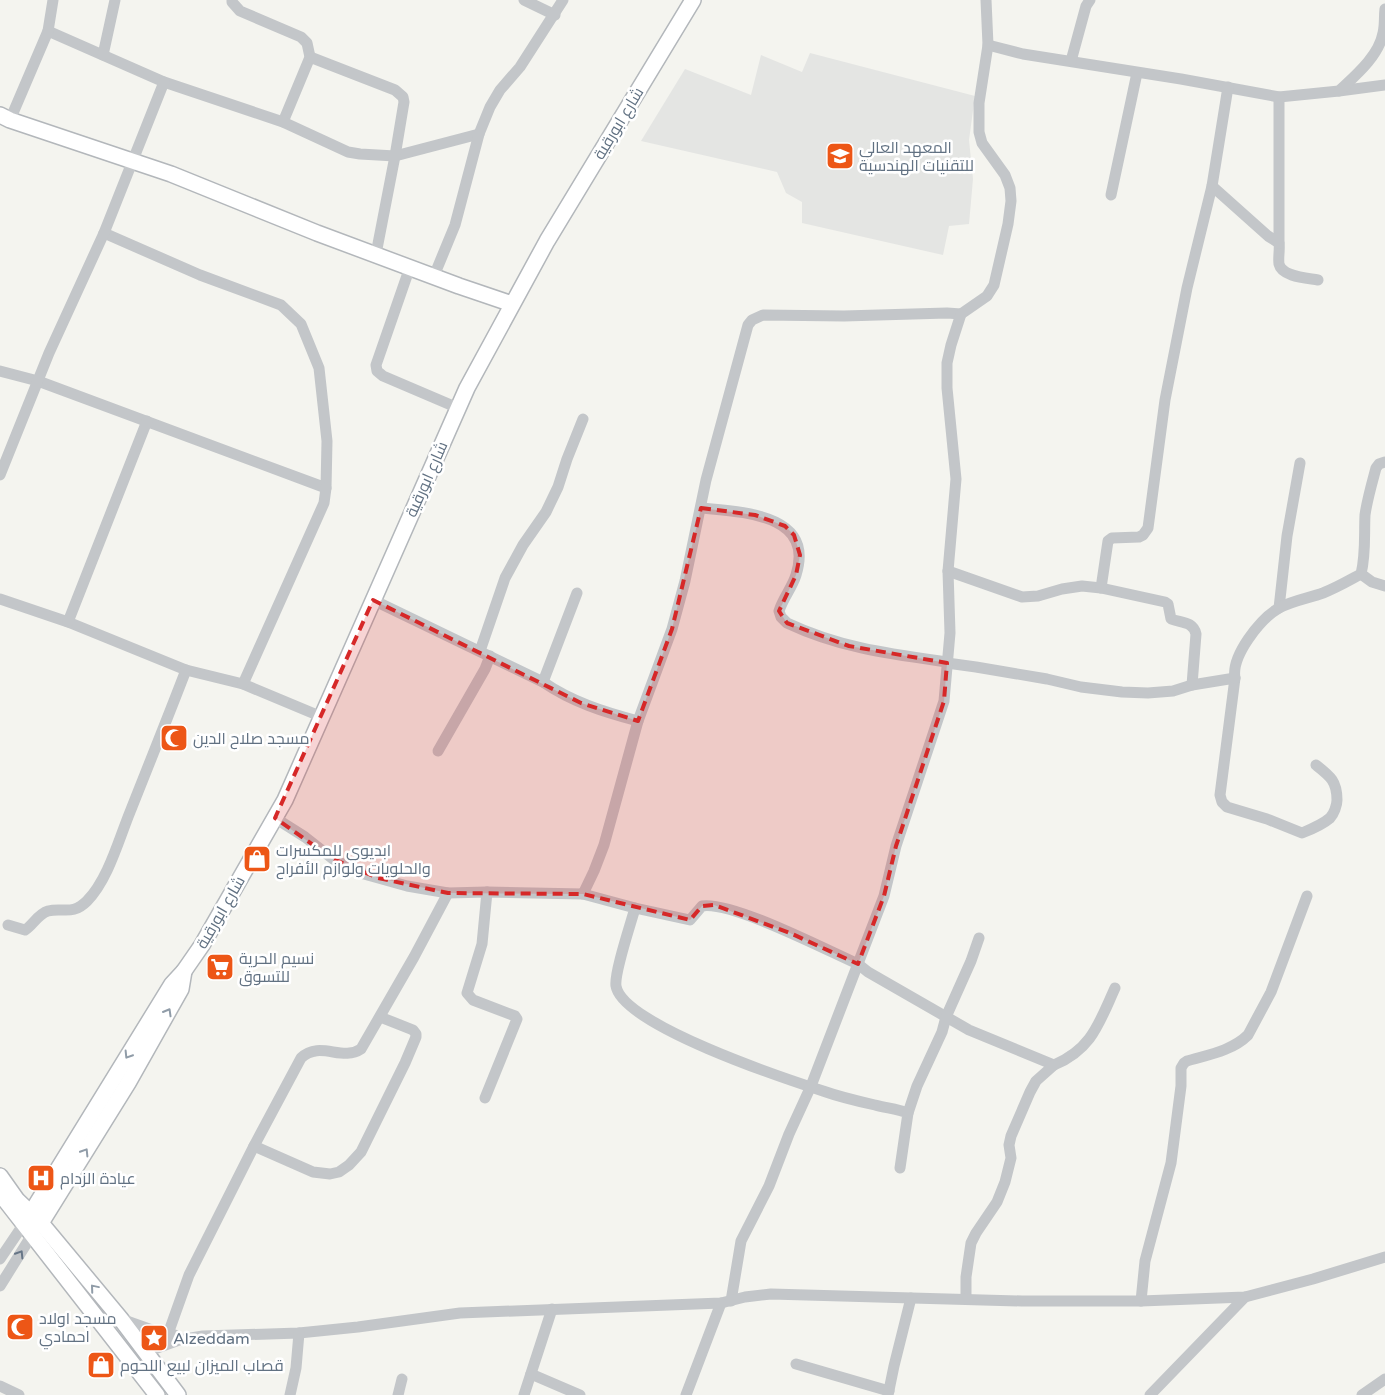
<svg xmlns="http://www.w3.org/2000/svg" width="1385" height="1395" viewBox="0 0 1385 1395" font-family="'Varela Round',Cairo,sans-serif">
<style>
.built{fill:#e4e5e3}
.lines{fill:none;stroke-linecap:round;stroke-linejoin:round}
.major-casing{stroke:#b3b7bb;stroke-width:18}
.minor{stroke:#c3c6c9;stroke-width:11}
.major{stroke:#fff;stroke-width:15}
.oneway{stroke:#909ca8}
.oneway2{stroke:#667586}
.marked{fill:#d62828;fill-opacity:0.2;stroke:#d62828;stroke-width:4;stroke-dasharray:10 6;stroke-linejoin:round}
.labels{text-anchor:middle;stroke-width:5;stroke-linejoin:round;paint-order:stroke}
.street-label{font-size:16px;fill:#617182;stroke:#fff}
.poi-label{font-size:16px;fill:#617182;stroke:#fff;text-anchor:start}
</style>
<rect width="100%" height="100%" fill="#f4f4ef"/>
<path class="built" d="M810,53L975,96L969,140L973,179L969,224L949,226L943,255L802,223V202L786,193L777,172L641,141L685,69L751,95L761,55L802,72Z"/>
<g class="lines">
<defs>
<g id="major">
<path d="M0,115L10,120L171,174L317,233L459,286L512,304"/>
<path d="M0,1176L17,1200L41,1223L120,1318L178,1395"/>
<path d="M2,1196L157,1395"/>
<path d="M31,1213L172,984L184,971L202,945L285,800L467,388L547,241L693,0"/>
<path d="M41,1223L128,1083L181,989L184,971"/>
</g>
</defs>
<use href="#major" class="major-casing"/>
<g class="minor">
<path d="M232,0V2L240,11L301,37L307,43L310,57L283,122"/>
<path d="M524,0L555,15"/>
<path d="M48,31L164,82L283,122L348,152L360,154L395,156L479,134"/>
<path d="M988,45L1023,54L1181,79L1279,97L1339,91L1385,85"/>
<path d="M103,55L115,0"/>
<path d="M310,57L395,90L403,97L404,102L395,156L376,254"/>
<path d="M1071,61L1086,6L1090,0"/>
<path d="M1339,91C1355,76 1379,56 1383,33C1385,25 1384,17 1385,9"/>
<path d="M10,120L48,31L53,0"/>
<path d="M1212,186L1268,236L1279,243C1280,250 1278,257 1279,264C1282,277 1307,278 1318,280"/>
<path d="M1111,195L1137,73"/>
<path d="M1279,243V97"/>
<path d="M410,267L376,365L377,371L383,376L458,408"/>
<path d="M434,276L455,225L479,134L490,107L500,90L520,67L563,0"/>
<path d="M0,371L38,381L326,488L327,441L319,368L301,324L281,305L200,275L104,233"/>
<path d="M0,475L49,353L104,233L164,82"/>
<path d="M701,508C743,512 815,514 796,575C792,588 783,598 779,611L781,617L787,623C840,648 890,654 947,662"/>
<path d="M948,571L1022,597L1038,596L1062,589L1082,586L1101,588L1165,602L1168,604L1171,619C1181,623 1193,621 1196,634L1192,685"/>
<path d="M1361,574L1372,582L1385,586"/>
<path d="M1101,588L1108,541L1112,538L1139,537L1143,535L1148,528L1165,400L1187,288L1212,186L1228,87"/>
<path d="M0,599L68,622L186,670L243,684L322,717"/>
<path d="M373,600L543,682L577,593"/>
<path d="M1279,608L1287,536L1300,463"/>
<path d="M68,622L147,421"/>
<path d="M480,651L505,578L523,545L546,512L558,487L567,459L583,419"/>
<path d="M947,663L976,667L1047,679L1081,687L1122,692L1148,693L1173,691L1192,685L1235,678L1220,795L1222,802L1227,807L1267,819L1302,833C1312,829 1322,825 1330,818C1334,814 1337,805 1337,800C1337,781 1330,776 1316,765"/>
<path d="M1235,678C1231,656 1260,619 1279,608C1291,601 1309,598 1323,593C1336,588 1348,581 1361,574C1366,554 1364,535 1365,515C1367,500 1372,483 1376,468L1379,464L1385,462"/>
<path d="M543,682C572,702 604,712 638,721"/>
<path d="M243,684L324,503L326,488"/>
<path d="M438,751L485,669L490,656"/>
<path d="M275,818L305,837L333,859L349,867L364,874L407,886L448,893L487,892L583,894L635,908C631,923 614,973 616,986C622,1025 786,1079 823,1091C840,1097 857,1101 875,1105C886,1108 897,1109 908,1113L900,1168"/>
<path d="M583,894L594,871L604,845L638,721L672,629L685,581L706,480L748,325L752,320L763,315L844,316L947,313L961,314"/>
<path d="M635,908L690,920L702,906C732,901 826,950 858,964L868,972L969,1030L1054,1065C1092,1049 1099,1023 1115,988"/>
<path d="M8,925L25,930C33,925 38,914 48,911C63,907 72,916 87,901C108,880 119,839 130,812C149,764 168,717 186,670"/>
<path d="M485,1098L517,1019L515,1016L473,1000L467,993L482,944L487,892"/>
<path d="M908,1113L917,1086L942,1032L946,1017L971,961L979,938"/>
<path d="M254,1146L313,1172L330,1174L339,1172L349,1165L361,1152L405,1063L416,1037V1034L413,1030L380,1017"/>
<path d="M0,1259L27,1219"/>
<path d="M0,1286L35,1230"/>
<path d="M966,1299V1277L971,1243L976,1233L997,1202L1005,1182L1011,1158L1009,1145L1011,1136L1030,1092L1036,1081L1054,1065"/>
<path d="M731,1301L741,1241L769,1186L789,1134L811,1086L884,896L896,846L944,701L950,633L948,571L956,479L947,388V363L951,345L961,314L987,296L994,285L1008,224L1011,201L1010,188L1005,175L982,143L979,132V103L988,45L986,0"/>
<path d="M1141,1301L1145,1261L1171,1163L1181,1086V1068L1184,1063L1187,1061C1207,1055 1232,1051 1248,1035L1271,992L1307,896"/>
<path d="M121,1319L152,1330L175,1335"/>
<path d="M168,1334L189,1275L254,1146L301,1058C320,1040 342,1062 361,1049L414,957L448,893"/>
<path d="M146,1352L179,1340L203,1336L299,1333L358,1327L460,1313L721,1303L745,1297L771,1294L1022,1301H1141L1245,1297L1313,1279L1385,1257"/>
<path d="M796,1364L889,1391"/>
<path d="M531,1374L580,1395"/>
<path d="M0,1386L19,1395"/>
<path d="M290,1395L296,1368L299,1333"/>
<path d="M398,1395L402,1379"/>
<path d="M524,1395L552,1309"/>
<path d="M686,1395L721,1303"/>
<path d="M888,1395L894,1366L911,1298"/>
<path d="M1150,1395L1245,1297"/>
<path d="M1362,1395L1385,1379"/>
</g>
<use href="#major" class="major"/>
</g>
<defs><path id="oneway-chevron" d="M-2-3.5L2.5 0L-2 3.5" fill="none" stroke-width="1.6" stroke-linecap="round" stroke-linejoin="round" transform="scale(1.25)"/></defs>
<g class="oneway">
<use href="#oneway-chevron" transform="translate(168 1012) rotate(-60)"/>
<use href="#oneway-chevron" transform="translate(128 1055) rotate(122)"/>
<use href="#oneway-chevron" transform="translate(85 1152) rotate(-58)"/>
<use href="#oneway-chevron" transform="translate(94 1288) rotate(-130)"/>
</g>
<use class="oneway2" href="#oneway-chevron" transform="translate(20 1254) rotate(-58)"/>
<path class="marked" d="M701,508L755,515L785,526L794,535L800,555L796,575L779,611L787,623L849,646L947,663L944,701L896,846L884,896L858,964L790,933L714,905L702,906L690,920L583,894L448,893L378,878L333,859L275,818L373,600L581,703L638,721L672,629Z"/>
<defs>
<symbol id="university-square" viewBox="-11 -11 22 22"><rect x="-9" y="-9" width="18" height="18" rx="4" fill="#ed5616" stroke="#fff"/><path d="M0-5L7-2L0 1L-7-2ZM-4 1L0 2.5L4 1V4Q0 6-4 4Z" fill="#fff"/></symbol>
<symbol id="mosque-square" viewBox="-11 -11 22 22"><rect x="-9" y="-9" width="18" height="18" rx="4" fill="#ed5616" stroke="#fff"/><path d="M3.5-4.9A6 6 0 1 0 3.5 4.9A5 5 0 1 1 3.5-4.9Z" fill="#fff"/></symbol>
<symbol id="shop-square" viewBox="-11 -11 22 22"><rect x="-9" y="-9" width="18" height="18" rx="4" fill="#ed5616" stroke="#fff"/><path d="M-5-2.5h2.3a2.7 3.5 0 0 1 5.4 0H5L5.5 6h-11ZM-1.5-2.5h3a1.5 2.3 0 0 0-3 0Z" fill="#fff"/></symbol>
<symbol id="supermarket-square" viewBox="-11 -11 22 22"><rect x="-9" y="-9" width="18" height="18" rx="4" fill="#ed5616" stroke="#fff"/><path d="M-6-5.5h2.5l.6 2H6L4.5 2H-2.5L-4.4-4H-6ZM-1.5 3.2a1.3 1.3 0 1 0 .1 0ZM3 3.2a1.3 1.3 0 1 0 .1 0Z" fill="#fff"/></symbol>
<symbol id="hospital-square" viewBox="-11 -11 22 22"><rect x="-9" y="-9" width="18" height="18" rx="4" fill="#ed5616" stroke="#fff"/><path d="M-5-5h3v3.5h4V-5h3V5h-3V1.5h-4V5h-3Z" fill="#fff"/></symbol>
<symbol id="sight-square" viewBox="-11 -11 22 22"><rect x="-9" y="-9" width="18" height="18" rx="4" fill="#ed5616" stroke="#fff"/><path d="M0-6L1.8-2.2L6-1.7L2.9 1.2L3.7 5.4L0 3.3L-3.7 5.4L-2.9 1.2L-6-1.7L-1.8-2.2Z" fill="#fff"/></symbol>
</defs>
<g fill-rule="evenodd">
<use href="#university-square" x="824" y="140" width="32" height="32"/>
<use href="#mosque-square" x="158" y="722" width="32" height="32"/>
<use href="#shop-square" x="241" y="843" width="32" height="32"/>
<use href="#supermarket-square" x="204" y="951" width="32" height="32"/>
<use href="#hospital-square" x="25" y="1162" width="32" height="32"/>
<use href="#mosque-square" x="4" y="1311" width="32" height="32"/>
<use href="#sight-square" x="138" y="1322" width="32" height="32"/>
<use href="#shop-square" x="85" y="1349" width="32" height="32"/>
</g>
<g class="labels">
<g class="street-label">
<text transform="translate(618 123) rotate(-59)" y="6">شارع ابورقية</text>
<text transform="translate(426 479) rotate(-66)" y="6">شارع ابورقية</text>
<text transform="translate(220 912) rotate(-60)" y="6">شارع ابورقية</text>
</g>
<g class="poi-label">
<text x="859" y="153">المعهد العالي<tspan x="859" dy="18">للتقنيات الهندسية</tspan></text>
<text x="193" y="744">مسجد صلاح الدين</text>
<text x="276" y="856">ابديوي للمكسرات<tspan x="276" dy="18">والحلويات ولوازم الأفراح</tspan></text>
<text x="239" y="964">نسيم الحرية<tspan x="239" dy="18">للتسوق</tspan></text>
<text x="60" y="1184">عيادة الزدام</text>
<text x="39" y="1324">مسجد اولاد<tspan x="39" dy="18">احمادي</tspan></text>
<text x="173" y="1344">Alzeddam</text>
<text x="120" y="1371">قصاب الميزان لبيع اللحوم</text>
</g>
</g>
</svg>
